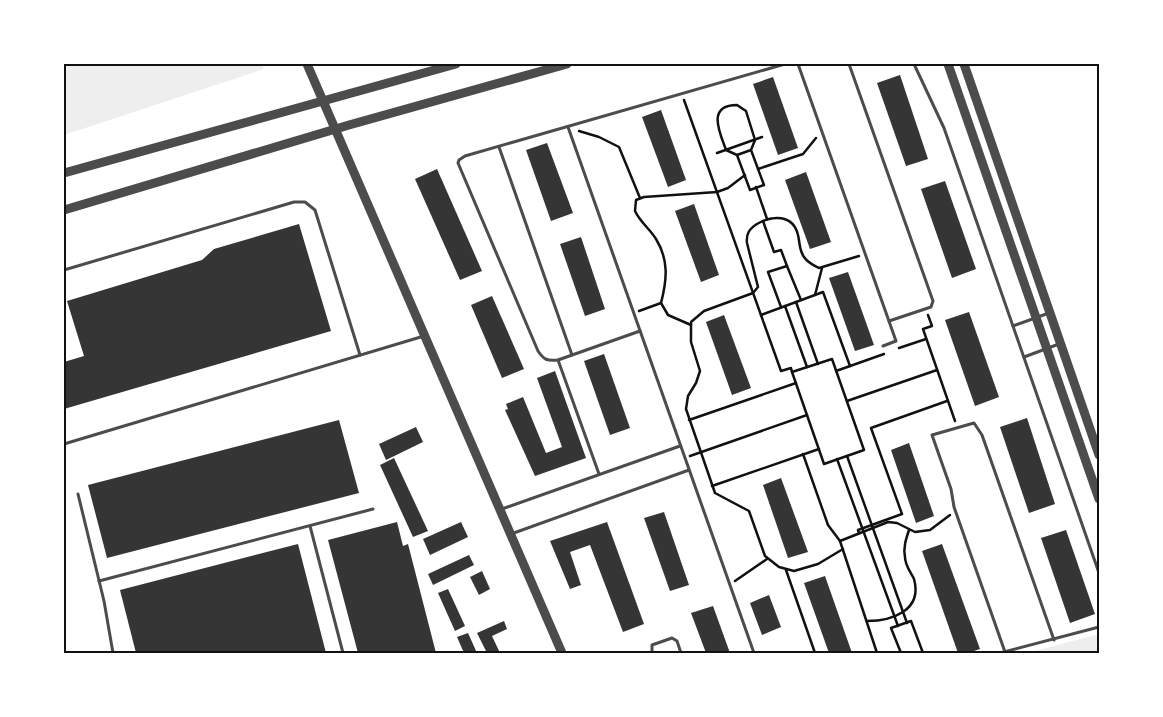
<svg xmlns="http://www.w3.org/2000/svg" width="1163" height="717" viewBox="0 0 1163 717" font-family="'PT Serif',serif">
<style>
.green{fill:#eee}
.building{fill:#353535}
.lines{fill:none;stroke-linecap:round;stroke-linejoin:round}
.path{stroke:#111;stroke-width:2.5}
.service{stroke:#4c4c4c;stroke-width:3}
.tertiary{stroke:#4c4c4c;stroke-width:9}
.neatline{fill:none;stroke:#111;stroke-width:2}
</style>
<rect width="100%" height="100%" fill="#fff"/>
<g class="green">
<path d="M64,64H262L264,69L64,135Z"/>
<path d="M1099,634V653H1028Z"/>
</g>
<g class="building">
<path d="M900,75L928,159L906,166L877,83Z"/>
<path d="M773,77L798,148L778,155L753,84Z"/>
<path d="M661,110L686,180L668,187L642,117Z"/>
<path d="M547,143L573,213L551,221L526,150Z"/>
<path d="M437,169L482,271L460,280L415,179Z"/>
<path d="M806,172L831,242L810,249L785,180Z"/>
<path d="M945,181L976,269L952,278L921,189Z"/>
<path d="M694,204L719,275L701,282L675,211Z"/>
<path d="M299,224L331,331L64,409V362L84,356L67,301L202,260L214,249Z"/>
<path d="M581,237L605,309L585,316L560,244Z"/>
<path d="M848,272L874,345L855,351L829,278Z"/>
<path d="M492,296L524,369L502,378L471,305Z"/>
<path d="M969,312L999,397L975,406L945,320Z"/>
<path d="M724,315L751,388L732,395L706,322Z"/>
<path d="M604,354L630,428L610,435L584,361Z"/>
<path d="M555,371L586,458L535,476L505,410L508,409L506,404L523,397L546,453L562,447L537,378Z"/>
<path d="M1027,418L1055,504L1029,513L1000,427Z"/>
<path d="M339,420L359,493L107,558L88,485Z"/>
<path d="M416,427L423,442L386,460L379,444Z"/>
<path d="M909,443L934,516L916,523L891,450Z"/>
<path d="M394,458L428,531L413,537L380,465Z"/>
<path d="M781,478L808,552L788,558L763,485Z"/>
<path d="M664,512L689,585L670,591L644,518Z"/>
<path d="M397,522L403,546L408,544L436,653H358L328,540Z"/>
<path d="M461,522L468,537L430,555L423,539Z"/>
<path d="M607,522L644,624L623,632L590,545L570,552L581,585L570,589L550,541Z"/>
<path d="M1066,530L1095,614L1070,623L1041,538Z"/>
<path d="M298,544L326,653H136L120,590Z"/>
<path d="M942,544L980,649L968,653H958L922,551Z"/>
<path d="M469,555L474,565L433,585L428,574Z"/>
<path d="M482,571L490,589L479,595L470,577Z"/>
<path d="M825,576L852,653H829L804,583Z"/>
<path d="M448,589L465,626L455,631L438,593Z"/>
<path d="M769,595L781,627L762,635L750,603Z"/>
<path d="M713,606L730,653H706L691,613Z"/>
<path d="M504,621L507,629L492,636L500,653H487L477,633Z"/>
<path d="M468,633L477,653H464L457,637Z"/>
</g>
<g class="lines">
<g class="path">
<path d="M684,100L781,371L791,368L792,372"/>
<path d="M579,131L599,137L619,147L640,198"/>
<path d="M717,153L762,137"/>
<path d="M737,155L726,150C720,133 706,105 737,105L746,111L755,140L751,150L764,185L750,190L737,155L751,150"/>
<path d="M758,169L803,154L816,138"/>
<path d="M756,187L767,219"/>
<path d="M763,221L774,252L781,250L787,266"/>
<path d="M815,295L822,268"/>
<path d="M796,302L818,364"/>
<path d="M785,306L807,367"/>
<path d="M781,307L768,272L787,266L801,300"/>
<path d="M639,311L661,303"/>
<path d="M761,315L823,292L850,366"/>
<path d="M928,315L932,326L923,329L955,421"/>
<path d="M691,325L668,315L661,303C667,280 669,260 656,239C650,229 640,222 635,211L636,200L644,197L717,192L728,188L745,175"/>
<path d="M899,348L926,339"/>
<path d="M832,359L864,450L824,464L792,372Z"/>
<path d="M836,371L884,354"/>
<path d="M847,401L937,370"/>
<path d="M689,420L796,383"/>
<path d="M803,454L828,525L840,541L877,653"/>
<path d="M690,456L807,415"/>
<path d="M847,456L907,623"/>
<path d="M837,459L898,626"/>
<path d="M712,486L819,449"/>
<path d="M859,533L858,530L902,514L871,428L947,401"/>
<path d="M840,541L888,522L897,523L915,532L930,530L950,515"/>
<path d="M843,549L818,564L794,571L779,567L765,556L749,511L715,493L686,409L688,396L696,383L700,371L691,342V322L704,311L753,293L758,287L747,243C746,234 749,229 757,224C772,215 793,214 798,235C800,243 799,250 804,257C808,263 813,265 819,268L859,256"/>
<path d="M786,570L815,653"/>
<path d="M735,581L767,559"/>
<path d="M867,621C891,621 923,611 914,579C911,572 905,566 905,557C903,548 906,539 909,530"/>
<path d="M901,653L891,628L911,621L923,653"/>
</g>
<g class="service">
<path d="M798,64L896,341L883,346"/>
<path d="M849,64L933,301L931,307L889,321"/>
<path d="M914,64L944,128L1099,573"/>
<path d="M568,127L754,653"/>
<path d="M499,147L572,355"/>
<path d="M64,270L294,202H305L315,210L360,355"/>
<path d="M1013,326L1049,313"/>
<path d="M640,331L558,360C547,361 544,360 538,351L458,163L459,160L465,156L785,64"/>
<path d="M1024,357L1059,344"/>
<path d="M558,360L599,474"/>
<path d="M64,444L424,336"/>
<path d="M78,494L104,601L113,653"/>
<path d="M502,509L680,446"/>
<path d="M310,526L343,653"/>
<path d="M511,534L689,470"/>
<path d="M99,581L373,509"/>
<path d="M1005,652L954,507L951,489L932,435L974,423L982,435L1054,640"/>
<path d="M652,653V645L672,638L677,641L681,653"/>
<path d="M1000,653L1099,627"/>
</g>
<g class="tertiary">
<path d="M307,64L562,653"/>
<path d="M948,64L1099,499"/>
<path d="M964,64L1099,455"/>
<path d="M64,173L456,64"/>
<path d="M64,210L349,125L567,64"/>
</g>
</g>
<rect width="1163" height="717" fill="none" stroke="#ffffff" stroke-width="130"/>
<rect x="65" y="65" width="1033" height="587" class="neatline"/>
</svg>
